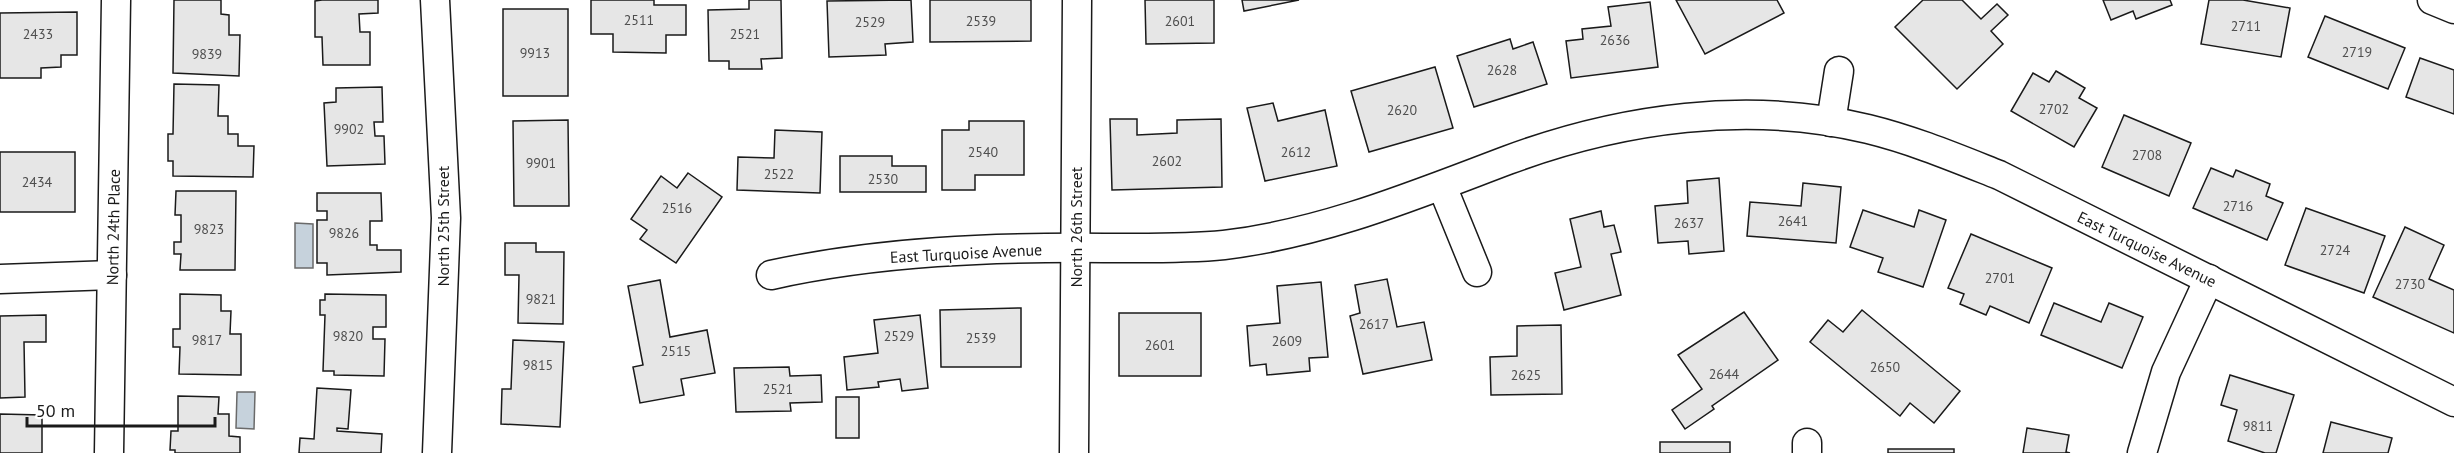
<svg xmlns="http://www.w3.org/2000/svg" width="2454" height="453" viewBox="0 0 2454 453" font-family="'PT Sans',sans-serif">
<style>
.water{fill:#c6d2dc;stroke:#6a6a6a;stroke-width:1.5}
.building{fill:#e6e6e6;stroke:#1a1a1a;stroke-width:1.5}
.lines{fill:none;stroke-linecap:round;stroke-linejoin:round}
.minor-casing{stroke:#1a1a1a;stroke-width:31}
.minor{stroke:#fff;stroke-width:28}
.labels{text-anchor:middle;stroke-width:4.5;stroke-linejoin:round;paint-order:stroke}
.number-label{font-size:14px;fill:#4d4d4d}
.street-label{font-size:16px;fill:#1a1a1a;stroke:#fff}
</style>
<rect width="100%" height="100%" fill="#fff"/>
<g class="water">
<path d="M295,223L313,224V268H295Z"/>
<path d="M237,392H255L254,429L236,428Z"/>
</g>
<g class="building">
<path d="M174,0H221V14L229,15V35H240L239,76L173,73Z"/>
<path d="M322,0H378V13L359,14L360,32H370V65H323L322,37H315V1Z"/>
<path d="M591,0H654V5H686V35H666V53L613,52V34H591Z"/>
<path d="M749,0H781L782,58L761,59L762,69H729V61H709L708,10L749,9Z"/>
<path d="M911,0L913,42L885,44L886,55L829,57L827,1Z"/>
<path d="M930,0H1031V41L930,42Z"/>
<path d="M1145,0H1214V43L1146,44Z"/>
<path d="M1242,0H1299L1244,11Z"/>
<path d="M1676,0H1777L1784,13L1705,54Z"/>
<path d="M1923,0H1962L1981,19L1997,4L2008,15L1991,31L2003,44L1957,89L1895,27Z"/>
<path d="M2103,0H2170L2172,5L2136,19L2133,11L2111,20Z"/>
<path d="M2209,0H2243L2290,8L2281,57L2201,44Z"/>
<path d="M1650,2L1658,67L1571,78L1566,41L1583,39L1582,29L1611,26L1608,7Z"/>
<rect x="503" y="9" width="65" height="87"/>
<path d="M77,12V55H61V67L41,68V78H0V13Z"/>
<path d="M2325,16L2405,48L2388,89L2308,57Z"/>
<path d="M1510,39L1513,49L1533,42L1547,84L1474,107L1457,56Z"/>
<path d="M2420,58L2454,70V114L2406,97Z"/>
<path d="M1435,67L1453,128L1369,152L1351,91Z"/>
<path d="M2056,71L2085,88L2079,98L2097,108L2074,147L2011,111L2033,73L2049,82Z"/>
<path d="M174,84L219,85L218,116H228V134H238V146H254L253,177L173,176V161H168V134H173Z"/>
<path d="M382,87L383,122H374L375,136H384L385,164L327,166L324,103L336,102V88Z"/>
<path d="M1273,103L1278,121L1325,110L1337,166L1265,181L1247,108Z"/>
<path d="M2124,115L2191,143L2169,196L2102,167Z"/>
<path d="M1110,119H1137V135L1177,133V120L1221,119L1222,187L1112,190Z"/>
<path d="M568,120L569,206H514L513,121Z"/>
<path d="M969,121H1024V175H975V190H942V130H969Z"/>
<path d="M775,130L822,132L820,193L737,190L738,157L774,158Z"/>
<rect x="0" y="152" width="75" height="60"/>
<path d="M840,156H892V166H926V192H840Z"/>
<path d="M2211,168L2233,177L2236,170L2270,184L2266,196L2283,203L2267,240L2193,208Z"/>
<path d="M688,173L722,197L676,263L640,239L647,230L631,219L661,176L677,188Z"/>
<path d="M1719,178L1724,251L1689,254L1688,241L1658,243L1655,206L1688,203L1687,181Z"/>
<path d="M1803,183L1841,187L1836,243L1747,236L1750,202L1801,206Z"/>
<path d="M176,191H236L235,270H180L181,254H174V242H181V215H175Z"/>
<path d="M317,193H381L382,221H370V245H377V250H401V272L327,275V263H317V220H327V211H317Z"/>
<path d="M2306,208L2385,236L2364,293L2285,265Z"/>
<path d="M1863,210L1914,227L1919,210L1946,220L1923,287L1878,272L1883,258L1850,247Z"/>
<path d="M1601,211L1604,227L1614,225L1621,252L1611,254L1621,295L1564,310L1555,273L1581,267L1570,219Z"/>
<path d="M2405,227L2444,245L2429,279L2454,290V333L2373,297Z"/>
<path d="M1971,234L2052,268L2029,323L1990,306L1986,315L1960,304L1964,294L1948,288Z"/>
<path d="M505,243H536V252H564L563,324L518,323L519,275H505Z"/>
<path d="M1387,279L1397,327L1424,322L1432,360L1363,374L1350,316L1360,313L1355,285Z"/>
<path d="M660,280L670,337L707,330L715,373L681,379L684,395L640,403L633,367L643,365L628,286Z"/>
<path d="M1321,282L1328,357L1309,358L1310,371L1267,375L1266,364L1250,366L1247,326L1280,323L1277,286Z"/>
<path d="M180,294L221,295V311H231L230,334H241V375L179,374L180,347H173V329H180Z"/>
<path d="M325,294L386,295V327H373V339H385L384,376L334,375V371H323L325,315H320V300H325Z"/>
<path d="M2054,303L2101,322L2109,303L2143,317L2122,368L2041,335Z"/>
<path d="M1021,308V367H941L940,310Z"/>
<path d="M1862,310L1960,391L1934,423L1910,403L1900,416L1810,342L1828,320L1843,332Z"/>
<path d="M1744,312L1778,360L1712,406L1714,409L1685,429L1672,410L1702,389L1678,355Z"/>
<rect x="1119" y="313" width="82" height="63"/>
<path d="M46,315V342H24L25,397L0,398V316Z"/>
<path d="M920,315L928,388L902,391L900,379L878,382L879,387L847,390L844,357L878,353L874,320Z"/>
<path d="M1561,325L1562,394L1491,395L1490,357L1517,356V326Z"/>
<path d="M513,340L564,342L560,427L501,424L502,389H511Z"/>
<path d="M789,367L790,376L821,375L822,402L790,403L791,411L736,412L734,368Z"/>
<path d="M2230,375L2294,395L2276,453H2265L2228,441L2237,410L2221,405Z"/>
<path d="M317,388L351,390L348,429L337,428V431L382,434L381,453H299L300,438L314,439Z"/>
<path d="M178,396L219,397L218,414H229V436L240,437V453H175V450H170L171,431H178Z"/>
<rect x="836" y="397" width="23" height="41"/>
<path d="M0,414L42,415V453H0Z"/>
<path d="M2331,422L2392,438L2388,453H2323Z"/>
<path d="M2027,428L2069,435L2066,452L2070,453H2023Z"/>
<rect x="1660" y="442" width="70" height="11"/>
<rect x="1888" y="449" width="66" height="4"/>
</g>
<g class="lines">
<defs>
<g id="minor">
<path d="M435,0L446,218L437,453"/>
<path d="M2432,0L2454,9"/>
<path d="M1831,122L1839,71"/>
<path d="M1442,186L1477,272"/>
<path d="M771,275C880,251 993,247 1104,248C1144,248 1184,249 1224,245C1324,233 1415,195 1508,160C1621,118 1749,100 1868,129C1913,140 1956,158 1999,175L2454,402"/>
<path d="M0,279L112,275"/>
<path d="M1807,443V453"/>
<path d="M109,453L116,0"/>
<path d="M1074,453L1077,0"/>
<path d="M2142,453L2166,372L2209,279"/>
</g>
</defs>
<use href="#minor" class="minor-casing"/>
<use href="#minor" class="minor"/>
</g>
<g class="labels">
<g class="number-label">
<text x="639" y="25">2511</text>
<text x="981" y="26">2539</text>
<text x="1180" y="26">2601</text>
<text x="870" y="27">2529</text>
<text x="2246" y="31">2711</text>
<text x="38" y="39">2433</text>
<text x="745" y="39">2521</text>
<text x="1615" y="45">2636</text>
<text x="2357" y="57">2719</text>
<text x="535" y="58">9913</text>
<text x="207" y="59">9839</text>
<text x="1502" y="75">2628</text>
<text x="2054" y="114">2702</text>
<text x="1402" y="115">2620</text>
<text x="349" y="134">9902</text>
<text x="983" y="157">2540</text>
<text x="1296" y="157">2612</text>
<text x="2147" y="160">2708</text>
<text x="1167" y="166">2602</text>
<text x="541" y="168">9901</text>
<text x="779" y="179">2522</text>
<text x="883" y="184">2530</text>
<text x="37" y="187">2434</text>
<text x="2238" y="211">2716</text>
<text x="677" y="213">2516</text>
<text x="1793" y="226">2641</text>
<text x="1689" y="228">2637</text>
<text x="209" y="234">9823</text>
<text x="344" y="238">9826</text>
<text x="2335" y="255">2724</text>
<text x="2000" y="283">2701</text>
<text x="2410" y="289">2730</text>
<text x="541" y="304">9821</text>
<text x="1374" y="329">2617</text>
<text x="348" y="341">9820</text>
<text x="899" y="341">2529</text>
<text x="981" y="343">2539</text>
<text x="207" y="345">9817</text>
<text x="1287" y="346">2609</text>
<text x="1160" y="350">2601</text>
<text x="676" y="356">2515</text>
<text x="538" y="370">9815</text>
<text x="1885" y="372">2650</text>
<text x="1724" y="379">2644</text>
<text x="1526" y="380">2625</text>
<text x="778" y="394">2521</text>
<text x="2258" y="431">9811</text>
</g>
<g class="street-label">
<text transform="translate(443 226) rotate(-90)" y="6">North 25th Street</text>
<text transform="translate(113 227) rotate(-89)" y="6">North 24th Place</text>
<text transform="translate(1076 227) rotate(-90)" y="6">North 26th Street</text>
<text transform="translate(2147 249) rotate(26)" y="6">East Turquoise Avenue</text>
<text transform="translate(966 253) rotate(-3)" y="6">East Turquoise Avenue</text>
</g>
</g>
<path d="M27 417v9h188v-9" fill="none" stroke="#1a1a1a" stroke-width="3"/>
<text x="36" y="417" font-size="18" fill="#1a1a1a" stroke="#ffffff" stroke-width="4.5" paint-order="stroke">50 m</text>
</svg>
